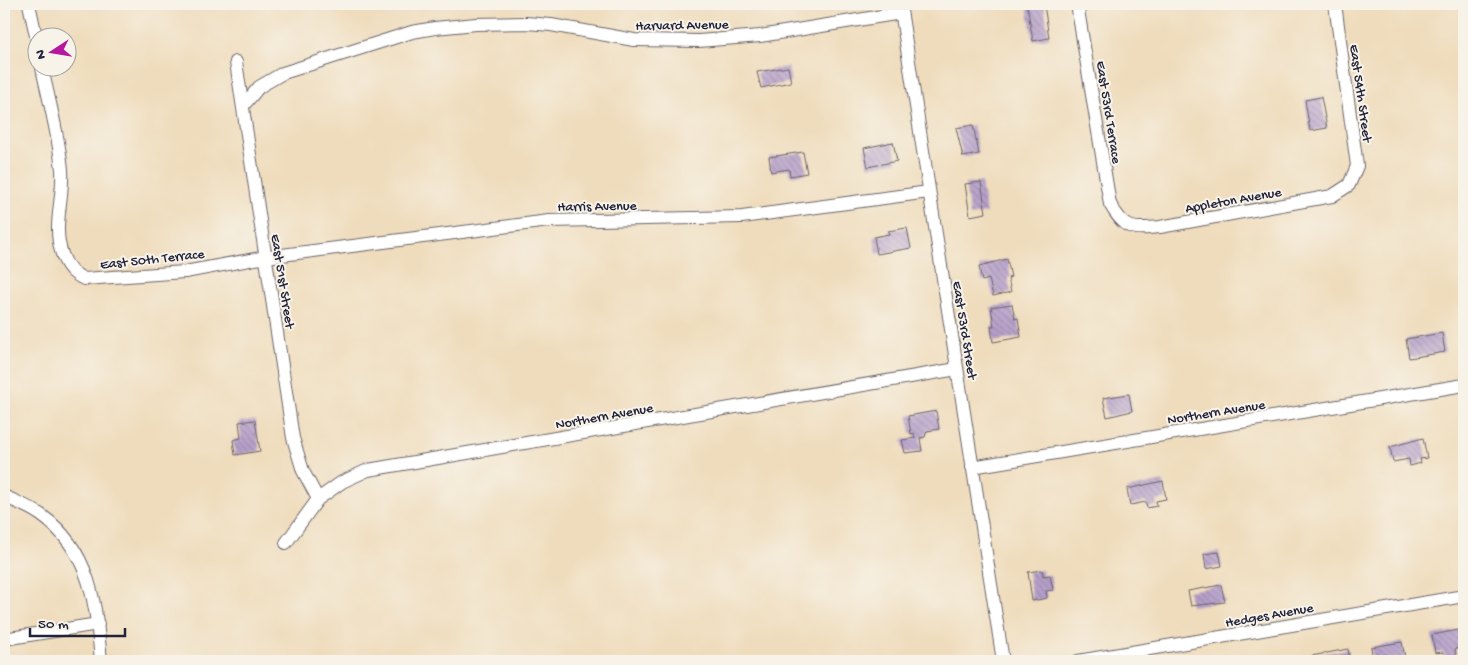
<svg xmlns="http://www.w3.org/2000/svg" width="1468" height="665" viewBox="0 0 1468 665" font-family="'Gochi Hand',sans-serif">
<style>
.building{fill:url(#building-back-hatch)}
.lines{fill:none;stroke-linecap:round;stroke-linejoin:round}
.minor-casing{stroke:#6a6368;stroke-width:14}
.minor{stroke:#fff;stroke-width:12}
.labels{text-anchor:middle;stroke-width:4;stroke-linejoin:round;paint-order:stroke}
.street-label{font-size:14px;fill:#22223b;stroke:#f7f3e8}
</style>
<defs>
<pattern id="building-back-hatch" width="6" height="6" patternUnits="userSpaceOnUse" patternTransform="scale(1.25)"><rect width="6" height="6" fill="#b8a1cb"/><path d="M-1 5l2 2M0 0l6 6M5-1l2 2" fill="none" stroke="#9583a6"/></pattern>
</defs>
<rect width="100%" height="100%" fill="#f7f3e8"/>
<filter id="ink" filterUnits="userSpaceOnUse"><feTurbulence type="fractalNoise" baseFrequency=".02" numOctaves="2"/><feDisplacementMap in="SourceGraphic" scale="10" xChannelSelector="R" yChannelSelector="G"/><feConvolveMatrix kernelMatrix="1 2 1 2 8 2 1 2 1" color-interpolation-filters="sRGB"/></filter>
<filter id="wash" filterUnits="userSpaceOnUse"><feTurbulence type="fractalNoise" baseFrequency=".0096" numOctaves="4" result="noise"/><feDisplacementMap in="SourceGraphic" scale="20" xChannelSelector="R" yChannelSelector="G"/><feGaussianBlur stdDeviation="1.12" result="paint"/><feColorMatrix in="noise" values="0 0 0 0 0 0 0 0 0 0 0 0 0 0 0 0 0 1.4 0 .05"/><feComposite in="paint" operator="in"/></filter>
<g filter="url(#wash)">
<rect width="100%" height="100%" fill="#efdcbc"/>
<g id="blocks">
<g class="building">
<path d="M1044,4L1049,38L1033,41L1027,5Z"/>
<path d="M788,67L791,82L761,88L757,72Z"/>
<path d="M1321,97L1327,128L1310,131L1305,100Z"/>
<path d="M973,125L979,154L963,157L956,128Z"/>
<path d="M893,142L897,161L868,167L864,148Z"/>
<path d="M803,152L807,173L790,176L789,169L771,172L769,157Z"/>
<path d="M981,182L986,213L970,216L965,184Z"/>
<path d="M907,228L911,248L877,254L874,237L889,234L888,231Z"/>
<path d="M1007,259L1011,277L1008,278L1011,292L993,296L989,279L982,281L979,266Z"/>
<path d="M1012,304L1015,319L1018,318L1021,337L993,342L991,326H994L991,307Z"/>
<path d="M1442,333L1445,352L1409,358L1406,339Z"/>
<path d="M1129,394L1132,411L1107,417L1103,398Z"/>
<path d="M936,411L939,429L927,431L925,437L920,438L922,451L905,453L902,440L915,438L914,433L911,434L908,416Z"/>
<path d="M255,420L260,451L235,455L233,440L241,438L239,422Z"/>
<path d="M1423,438L1427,458L1420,459L1421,463L1410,466L1409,459L1393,462L1390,447Z"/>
<path d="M1163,481L1166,499L1156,501L1157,506L1147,508L1146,502L1130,505L1127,489Z"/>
<path d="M1219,552L1222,566L1206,569L1204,554Z"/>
<path d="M1042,570L1043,576L1050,575L1053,590L1046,591L1047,598L1032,601L1028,572Z"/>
<path d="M1221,585L1225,602L1191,606L1188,591Z"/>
<path d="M1464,629V647L1455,649L1457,661H1445L1443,652L1435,653L1432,635Z"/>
<path d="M1402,642L1405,658L1373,661L1371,647Z"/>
<path d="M1348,649L1350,661H1312L1311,656Z"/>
</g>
</g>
</g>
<g filter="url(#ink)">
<use href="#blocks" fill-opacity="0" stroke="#6a6368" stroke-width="1"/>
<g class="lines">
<defs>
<g id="minor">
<path d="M29,4L38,45"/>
<path d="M900,4L1003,661"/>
<path d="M1077,4L1110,204C1125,230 1132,230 1160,227L1332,196L1349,185L1357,166L1335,4"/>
<path d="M236,62L293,438L303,471L318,499"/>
<path d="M42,68C49,101 59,136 62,170C64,198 52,227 62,254C66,266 73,274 84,279L185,272L266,257L549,221L742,217L929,192"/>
<path d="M243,106L259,87L283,73L412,32L435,28L476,24L526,23L551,25L634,40L699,41L760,36L901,13"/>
<path d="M972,467L1464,385"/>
<path d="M4,496C16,502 30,507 41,515C91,550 96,605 101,661"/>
<path d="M286,543L318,499L342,482L368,470L957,369"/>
<path d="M4,639L98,624"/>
<path d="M1078,661L1464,596"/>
</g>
</defs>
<use href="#minor" class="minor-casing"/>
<use href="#minor" class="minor"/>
</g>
</g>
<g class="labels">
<g class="street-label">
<text transform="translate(682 24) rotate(-1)" y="5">Harvard Avenue</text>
<text transform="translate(1362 93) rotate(82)" y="5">East 54th Street</text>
<text transform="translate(1110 112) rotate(81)" y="5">East 53rd Terrace</text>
<text transform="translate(1233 199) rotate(-10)" y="5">Appleton Avenue</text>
<text transform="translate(597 205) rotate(-1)" y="5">Harris Avenue</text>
<text transform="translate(152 258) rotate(-6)" y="5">East 50th Terrace</text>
<text transform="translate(284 281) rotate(81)" y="5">East 51st Street</text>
<text transform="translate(966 330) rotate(81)" y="5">East 53rd Street</text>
<text transform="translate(1216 411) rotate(-9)" y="5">Northern Avenue</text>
<text transform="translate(604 415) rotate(-10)" y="5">Northern Avenue</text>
<text transform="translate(1269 614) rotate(-10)" y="5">Hedges Avenue</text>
</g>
</g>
<rect width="1468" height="665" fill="none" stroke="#f7f3e8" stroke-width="20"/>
<g transform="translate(52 52) rotate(258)"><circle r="24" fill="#f7f3e8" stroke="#a29fa3"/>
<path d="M0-4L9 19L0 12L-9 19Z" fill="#b5179e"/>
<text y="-8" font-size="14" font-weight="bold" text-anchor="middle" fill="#22223b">N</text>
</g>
<path d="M30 628v8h95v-8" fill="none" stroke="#22223b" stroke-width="2.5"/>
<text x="38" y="628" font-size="15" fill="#22223b" stroke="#f7f3e8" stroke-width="4" paint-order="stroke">50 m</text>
</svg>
